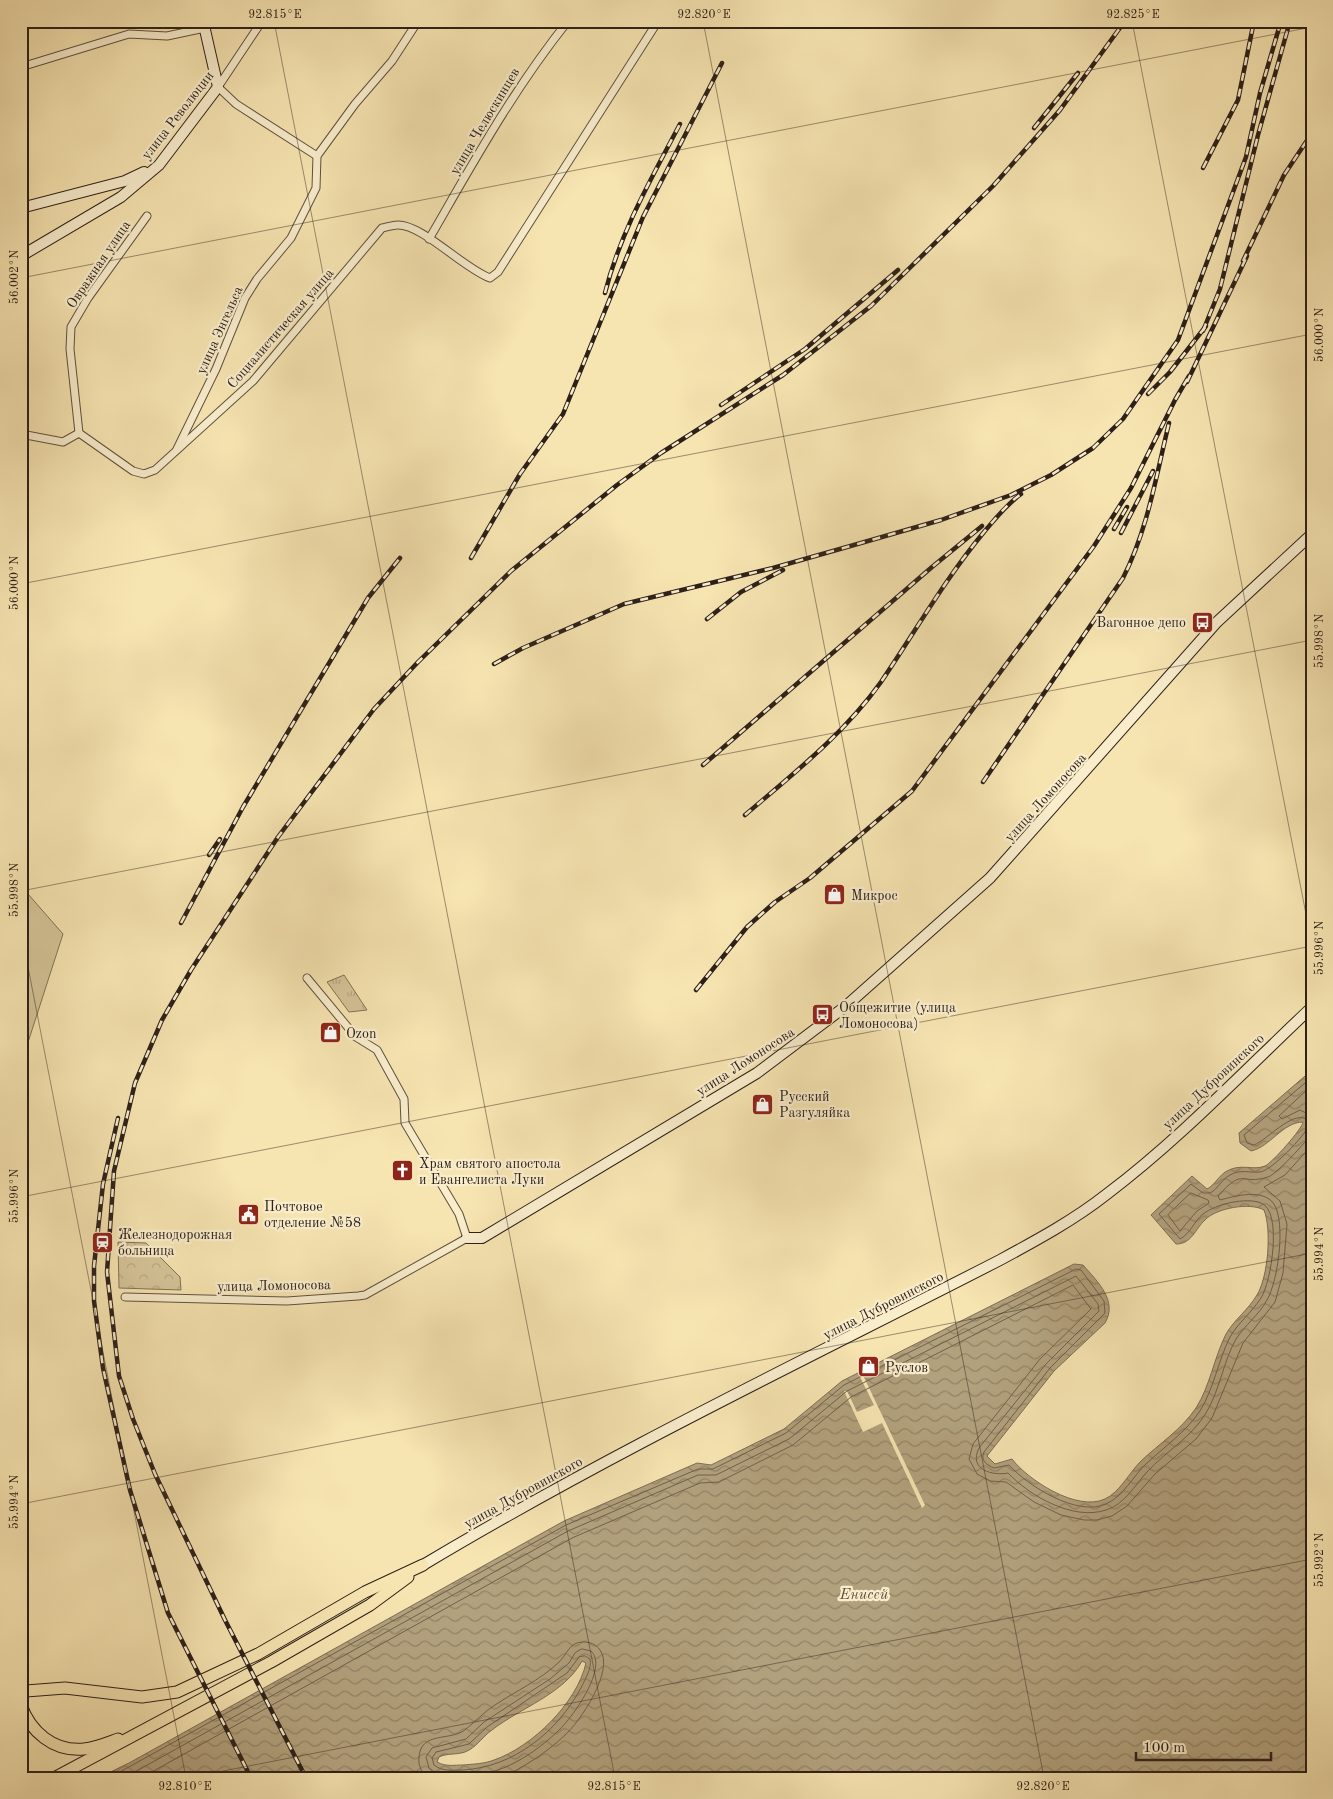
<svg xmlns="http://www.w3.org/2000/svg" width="1333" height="1799" viewBox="0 0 1333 1799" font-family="'Old Standard TT',serif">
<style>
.grass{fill:#d4c397;stroke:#807258}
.forest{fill:url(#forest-crowns);stroke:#807258}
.park{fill:url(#park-tufts);stroke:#807258}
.water{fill:url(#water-waves);stroke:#7d6d55;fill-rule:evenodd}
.pier{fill:#f6e4b1}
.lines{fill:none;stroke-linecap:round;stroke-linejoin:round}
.shore{stroke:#70604b;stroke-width:1}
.street-casing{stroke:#5f513f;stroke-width:9}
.secondary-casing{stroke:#2d2019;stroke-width:12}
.primary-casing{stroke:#2d2019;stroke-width:13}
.street{stroke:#f9edcc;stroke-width:7}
.secondary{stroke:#f9edcc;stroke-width:10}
.primary{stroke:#f6e4b1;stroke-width:11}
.rail-casing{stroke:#2d2019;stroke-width:4.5}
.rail{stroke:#f9edcc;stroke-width:2.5;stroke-dasharray:8;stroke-linecap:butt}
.ticks{fill:none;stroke:#2d2019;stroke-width:1;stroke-opacity:0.45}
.labels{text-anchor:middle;stroke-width:4.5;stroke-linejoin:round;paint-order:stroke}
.street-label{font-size:14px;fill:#2d2019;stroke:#f9edcc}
.poi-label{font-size:14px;fill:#2d2019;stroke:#f9edcc;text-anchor:start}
.water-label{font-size:15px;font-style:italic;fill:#5c4d3c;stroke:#f9edcc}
.neatline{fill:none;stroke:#2d2019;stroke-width:2}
.ticks-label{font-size:12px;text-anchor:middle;fill:#2d2019}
</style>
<defs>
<pattern id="forest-crowns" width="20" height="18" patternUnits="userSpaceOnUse" patternTransform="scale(1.25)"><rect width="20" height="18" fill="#d4c397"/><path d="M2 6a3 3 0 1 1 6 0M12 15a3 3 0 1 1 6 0" fill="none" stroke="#b6a782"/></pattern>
<pattern id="park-tufts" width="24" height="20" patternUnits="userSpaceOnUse" patternTransform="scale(1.25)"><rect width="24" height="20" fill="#d4c397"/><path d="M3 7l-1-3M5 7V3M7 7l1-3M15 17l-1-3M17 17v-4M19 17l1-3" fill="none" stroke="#b6a782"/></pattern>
<pattern id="water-waves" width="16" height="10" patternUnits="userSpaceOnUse" patternTransform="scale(1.25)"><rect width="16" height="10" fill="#b2a17d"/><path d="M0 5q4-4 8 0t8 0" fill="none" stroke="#918366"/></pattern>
</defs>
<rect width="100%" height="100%" fill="#f6e4b1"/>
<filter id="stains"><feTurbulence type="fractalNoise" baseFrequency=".004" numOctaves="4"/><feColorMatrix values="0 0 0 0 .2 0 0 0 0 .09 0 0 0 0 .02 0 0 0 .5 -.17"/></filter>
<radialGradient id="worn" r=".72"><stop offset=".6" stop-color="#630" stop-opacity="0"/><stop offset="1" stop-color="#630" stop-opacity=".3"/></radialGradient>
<path class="grass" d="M21,886L63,934L21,1064Z"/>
<path class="forest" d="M118,1242L146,1243L180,1277L181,1290L119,1288Z"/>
<path class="park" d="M344,975L367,1010L349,1012L327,982Z"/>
<path class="water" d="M1312,1070V1778H98L129,1763L564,1521L697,1463L711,1465L784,1429L842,1381L1074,1264L1083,1265C1098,1282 1118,1301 1105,1323L1054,1371L987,1456L995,1464L1012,1459C1028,1480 1077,1512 1105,1499C1120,1492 1129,1473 1141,1461C1160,1443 1181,1430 1196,1408C1210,1386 1214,1358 1226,1334C1234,1320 1248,1310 1257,1295C1268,1277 1272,1230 1264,1210C1250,1202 1216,1208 1205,1220C1195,1229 1192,1244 1176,1244L1151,1215L1192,1176L1207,1189C1215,1185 1219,1175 1227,1171C1241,1163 1253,1171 1265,1166C1272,1163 1303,1128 1303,1122C1283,1122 1270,1147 1251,1151L1240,1143L1239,1133ZM582,1661L586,1663C577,1703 532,1747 494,1760C484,1764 473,1764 463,1765C454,1765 446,1767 437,1762L439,1757C447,1753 456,1755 465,1752C476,1748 482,1737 492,1730C520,1708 564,1694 582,1661Z"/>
<path class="pier" d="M861,1371L925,1505L922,1508L882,1423L863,1432L844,1391H847L857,1412L874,1405L858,1373Z"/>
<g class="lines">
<g class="shore">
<path d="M1312,1085L1279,1116L1282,1119L1300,1110L1312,1116"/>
<path d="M1191,1193L1208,1200L1209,1203L1197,1211L1180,1231L1168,1215Z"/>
<path d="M582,1649L591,1651C609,1667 572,1718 559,1730C547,1742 531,1754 516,1762C498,1772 481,1775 461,1776C449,1777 438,1777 429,1768L426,1757L432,1748L466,1739L484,1722L550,1679L569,1663L575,1653Z"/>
<path d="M585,1656L590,1659C592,1669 585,1679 581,1688C557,1732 514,1767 463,1770C452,1770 443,1772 434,1765L432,1758L436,1752L469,1744L487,1727L567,1673L579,1657Z"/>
<path d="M109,1778L566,1525L698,1469H713L786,1433L844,1385L1076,1269L1081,1270L1104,1301L1105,1313L1050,1368L984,1452C980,1461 987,1465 994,1468L1009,1465C1028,1486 1077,1517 1106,1504C1124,1496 1133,1476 1146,1464C1165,1446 1185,1433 1200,1411C1214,1388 1218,1361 1230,1337C1238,1323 1252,1312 1261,1298C1271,1283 1283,1211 1261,1203C1246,1197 1216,1204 1203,1214C1194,1221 1191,1233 1180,1239L1159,1214L1191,1184L1203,1193H1210C1218,1189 1221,1180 1230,1175C1240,1169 1249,1173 1260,1172C1271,1171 1305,1136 1309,1125L1306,1119C1292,1111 1267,1140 1254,1145L1247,1143L1244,1135L1312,1077"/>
<path d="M124,1778L568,1531L698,1475H716L789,1439L847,1391L1076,1276L1098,1304L1099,1311L1046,1364L979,1448C968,1470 993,1476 1008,1473C1030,1496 1073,1521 1106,1510C1124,1505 1135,1485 1147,1472C1166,1451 1191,1438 1206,1413C1220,1390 1223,1362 1236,1339C1245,1325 1259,1315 1267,1300C1278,1281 1286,1223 1274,1204C1263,1188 1235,1196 1220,1200L1218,1196C1245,1166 1240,1186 1268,1177C1277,1174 1306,1142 1312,1133"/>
<path d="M141,1778L572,1538L700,1483L719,1482L793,1445L851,1397L1073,1285L1091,1309L1040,1359L973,1444L969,1459L977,1474L990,1481L1006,1482L1034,1502L1061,1515L1084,1520H1097L1112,1516L1127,1506L1155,1474L1196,1439L1212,1418L1243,1343L1275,1302L1283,1273L1287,1224L1280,1201L1264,1187L1285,1175L1312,1145"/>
<path d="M428,1778C422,1773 418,1766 419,1758C420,1730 452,1742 466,1729C476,1721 484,1712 495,1705C516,1691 540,1680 558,1663C567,1655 569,1642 583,1642C590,1642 596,1644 600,1650C615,1670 580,1722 564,1736C546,1753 524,1767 501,1778"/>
</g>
<defs>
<g id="street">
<path d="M262,21L218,87L236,104L317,156"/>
<path d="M21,67L129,34L167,36L205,28"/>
<path d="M147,216L88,298L71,327L70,349L79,433L133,471L144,474L155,470L253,381L382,228C387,227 393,225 398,225C423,225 463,268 490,278L498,272L658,21"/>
<path d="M429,239C473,163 513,90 568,21"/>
<path d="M21,434L63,442L79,433"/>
<path d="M177,449L216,369L245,298L257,279L291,238L316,188L317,156L355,104L392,61L418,21"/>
<path d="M125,1297L287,1301L358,1296L365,1295L467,1238L459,1214L405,1123L404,1099L377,1050L356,1037L307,978"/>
</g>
<g id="secondary">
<path d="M21,208L125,181L144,172"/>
<path d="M21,256L121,197L159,165L218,87L203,21"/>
<path d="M467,1238H482L757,1073L846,1006L990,878L1217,622L1312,534"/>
<path d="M423,1565C610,1453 807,1359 1000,1260C1037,1240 1074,1220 1107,1194C1180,1139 1245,1070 1312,1007"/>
</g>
<g id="primary">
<path d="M26,1691L65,1688L142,1697L177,1692L258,1654L365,1592L423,1565"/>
<path d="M21,1705C30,1731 53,1752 84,1749C95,1748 107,1743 118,1739"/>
<path d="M54,1778L271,1662L370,1605L408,1577"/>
</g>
</defs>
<use href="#street" class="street-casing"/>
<use href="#secondary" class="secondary-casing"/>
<use href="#primary" class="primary-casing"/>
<use href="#street" class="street"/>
<use href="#secondary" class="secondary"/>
<use href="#primary" class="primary"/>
<defs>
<g id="rail">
<path d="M1034,128L1078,73"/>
<path d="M1203,168L1238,100L1254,21"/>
<path d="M1243,261L1284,175L1312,133"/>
<path d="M605,293C620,233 651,179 680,124"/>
<path d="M1203,331L1220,289L1258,135L1290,21"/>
<path d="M1187,382L1247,256"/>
<path d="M1148,394L1170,372L1206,326"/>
<path d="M721,405L805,349L898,270"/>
<path d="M1114,529L1127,507"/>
<path d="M1121,533L1153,471"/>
<path d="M471,558L520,474L563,414L643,217L722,63"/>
<path d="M707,619L741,592L783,570"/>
<path d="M494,664L523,648L624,604L773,568L861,543L941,520L1011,495L1051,475L1093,448L1123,419L1178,340L1246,157L1260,93L1281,21"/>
<path d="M703,765L932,567L982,526"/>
<path d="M983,782L1123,578C1148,529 1156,476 1169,423"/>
<path d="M745,815C793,774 844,734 881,682C915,632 945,579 984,532C995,519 1007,504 1021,494"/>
<path d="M209,855L220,839"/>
<path d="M181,923L243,807L368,598L400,558"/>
<path d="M696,990L747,927L775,902L810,878L912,791L1094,546L1131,488L1175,400L1189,376"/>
<path d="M118,1118L103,1184L94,1266V1301L103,1368L130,1490L168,1613L251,1778"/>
<path d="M306,1778L225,1620L155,1474L133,1419L119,1376L107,1272L114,1171L135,1083L162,1020L191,970L278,837L374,709L418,662L511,571L617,485L661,453L783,375L871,306L993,186L1060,110L1125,21"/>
</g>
</defs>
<use href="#rail" class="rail-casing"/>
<use href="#rail" class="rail"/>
</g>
<path class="ticks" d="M274,21L615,1778M703,21L1044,1778M1132,21L1312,945M21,278L1312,27M21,584L1312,334M21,891L1312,640M21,931L186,1778M21,1197L1312,946M21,1504L1312,1253M187,1778L1312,1559"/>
<defs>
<symbol id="bus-square" viewBox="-11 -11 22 22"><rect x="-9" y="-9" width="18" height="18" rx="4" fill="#8f2418" stroke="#f9edcc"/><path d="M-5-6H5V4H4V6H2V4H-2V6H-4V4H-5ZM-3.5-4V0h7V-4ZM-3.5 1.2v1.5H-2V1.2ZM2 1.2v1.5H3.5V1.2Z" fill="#fff"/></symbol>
<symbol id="shop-square" viewBox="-11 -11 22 22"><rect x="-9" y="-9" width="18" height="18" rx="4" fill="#8f2418" stroke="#f9edcc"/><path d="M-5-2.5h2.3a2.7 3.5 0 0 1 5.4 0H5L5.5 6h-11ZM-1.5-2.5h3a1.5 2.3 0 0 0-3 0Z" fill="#fff"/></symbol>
<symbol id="church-square" viewBox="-11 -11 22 22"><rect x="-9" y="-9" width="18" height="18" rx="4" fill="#8f2418" stroke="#f9edcc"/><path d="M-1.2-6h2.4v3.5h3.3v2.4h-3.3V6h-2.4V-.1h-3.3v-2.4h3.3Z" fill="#fff"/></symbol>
<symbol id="civic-square" viewBox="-11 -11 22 22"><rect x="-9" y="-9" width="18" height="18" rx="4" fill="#8f2418" stroke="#f9edcc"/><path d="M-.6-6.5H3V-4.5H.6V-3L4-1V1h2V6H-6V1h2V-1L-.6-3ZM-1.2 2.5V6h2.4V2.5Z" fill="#fff"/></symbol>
<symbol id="station-square" viewBox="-11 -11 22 22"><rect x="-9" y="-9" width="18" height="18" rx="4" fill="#8f2418" stroke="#f9edcc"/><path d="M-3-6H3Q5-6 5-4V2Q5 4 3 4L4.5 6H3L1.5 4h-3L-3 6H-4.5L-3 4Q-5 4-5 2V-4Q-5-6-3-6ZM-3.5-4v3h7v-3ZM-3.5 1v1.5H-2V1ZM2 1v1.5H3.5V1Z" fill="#fff"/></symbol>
</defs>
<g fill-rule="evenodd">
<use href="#bus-square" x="1190" y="610" width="25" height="25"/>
<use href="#shop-square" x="822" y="882" width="25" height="25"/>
<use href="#bus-square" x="810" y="1002" width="25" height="25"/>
<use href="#shop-square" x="318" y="1020" width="25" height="25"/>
<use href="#shop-square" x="750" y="1092" width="25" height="25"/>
<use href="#church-square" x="390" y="1158" width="25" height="25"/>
<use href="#civic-square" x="236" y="1202" width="25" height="25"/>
<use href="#station-square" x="90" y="1230" width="25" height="25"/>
<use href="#shop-square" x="856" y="1354" width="25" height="25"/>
</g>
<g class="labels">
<g class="street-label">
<text transform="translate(177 115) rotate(-52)" y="5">улица Революции</text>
<text transform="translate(484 121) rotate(-59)" y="5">улица Челюскинцев</text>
<text transform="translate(98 264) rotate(-56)" y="5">Овражная улица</text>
<text transform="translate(280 328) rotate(-49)" y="5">Социалистическая улица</text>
<text transform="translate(219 330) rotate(-66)" y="5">улица Энгельса</text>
<text transform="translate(1045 797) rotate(-48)" y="5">улица Ломоносова</text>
<text transform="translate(745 1061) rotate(-33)" y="5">улица Ломоносова</text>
<text transform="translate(1213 1081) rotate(-43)" y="5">улица Дубровинского</text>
<text transform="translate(274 1285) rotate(-1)" y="5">улица Ломоносова</text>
<text transform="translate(883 1305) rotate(-27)" y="5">улица Дубровинского</text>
<text transform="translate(523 1492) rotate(-29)" y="5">улица Дубровинского</text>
</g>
<g class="poi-label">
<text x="1186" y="627" text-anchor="end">Вагонное депо</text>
<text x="851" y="900">Микрос</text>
<text x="839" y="1012">Общежитие (улица<tspan x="839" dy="16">Ломоносова)</tspan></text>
<text x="346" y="1038">Ozon</text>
<text x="779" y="1101">Русский<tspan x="779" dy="16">Разгуляйка</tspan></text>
<text x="419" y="1168">Храм святого апостола<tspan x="419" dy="16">и Евангелиста Луки</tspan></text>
<text x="264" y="1211">Почтовое<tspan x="264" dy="16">отделение №58</tspan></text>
<text x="118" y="1239">Железнодорожная<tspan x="118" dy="16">больница</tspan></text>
<text x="885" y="1372">Руслов</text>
</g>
<g class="water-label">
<text x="864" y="1599">Енисей</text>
</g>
</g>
<rect width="1333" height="1799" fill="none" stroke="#f6e4b1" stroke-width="55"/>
<path d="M1136 1752v8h135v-8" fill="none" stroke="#2d2019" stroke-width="2.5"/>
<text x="1143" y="1752" font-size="15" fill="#2d2019" stroke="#f9edcc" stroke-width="4" paint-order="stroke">100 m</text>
<rect x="28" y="28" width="1278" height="1744" class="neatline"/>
<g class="ticks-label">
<text x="275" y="18">92.815°E</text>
<text x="704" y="18">92.820°E</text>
<text x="1133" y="18">92.825°E</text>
<text transform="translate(14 277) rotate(-90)" y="4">56.002°N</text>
<text transform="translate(1319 335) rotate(-90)" y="4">56.000°N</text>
<text transform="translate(14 583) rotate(-90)" y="4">56.000°N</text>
<text transform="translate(1319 641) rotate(-90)" y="4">55.998°N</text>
<text transform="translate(14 890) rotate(-90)" y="4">55.998°N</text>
<text transform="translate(1319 948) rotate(-90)" y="4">55.996°N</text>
<text transform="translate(14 1196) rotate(-90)" y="4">55.996°N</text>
<text transform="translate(1319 1254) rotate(-90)" y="4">55.994°N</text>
<text transform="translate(14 1502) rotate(-90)" y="4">55.994°N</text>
<text transform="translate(1319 1560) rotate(-90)" y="4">55.992°N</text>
<text x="185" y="1790">92.810°E</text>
<text x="614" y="1790">92.815°E</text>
<text x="1043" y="1790">92.820°E</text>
</g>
<rect width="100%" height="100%" filter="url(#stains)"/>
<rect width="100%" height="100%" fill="url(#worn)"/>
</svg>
